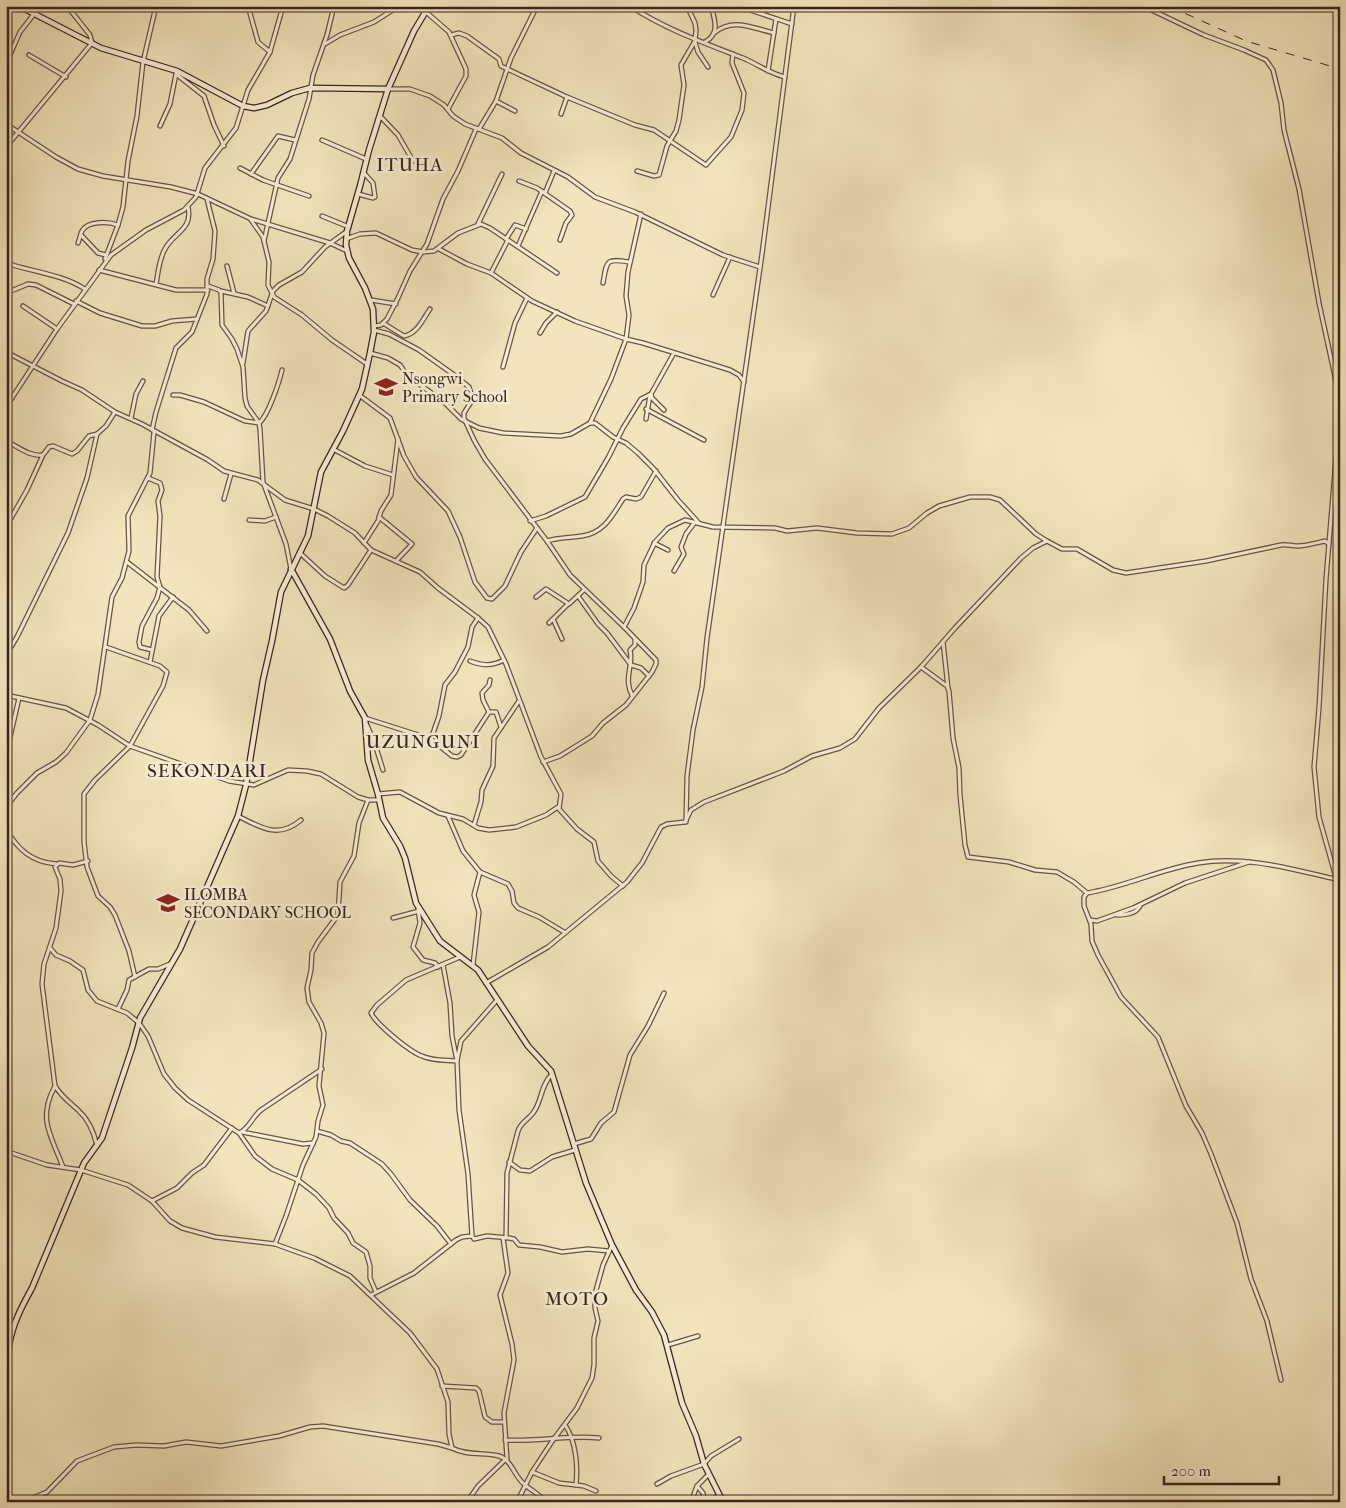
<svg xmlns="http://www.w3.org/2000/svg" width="1346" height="1508" viewBox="0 0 1346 1508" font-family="'IM FELL French Canon',serif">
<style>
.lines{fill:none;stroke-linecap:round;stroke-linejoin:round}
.street-casing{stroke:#685444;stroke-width:5.5}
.secondary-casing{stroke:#3a241c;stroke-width:7}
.street{stroke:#f7eed4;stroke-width:3}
.secondary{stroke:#f7eed4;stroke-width:4.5}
.rail{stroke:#3a241c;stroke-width:1;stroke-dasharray:9 9;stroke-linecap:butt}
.labels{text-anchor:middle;stroke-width:5;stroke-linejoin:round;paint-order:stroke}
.poi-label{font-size:16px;fill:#3a241c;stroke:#f7eed4;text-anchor:start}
.quarter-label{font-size:19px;letter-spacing:1px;fill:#3a241c;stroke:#f7eed4}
</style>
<rect width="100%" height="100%" fill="#f2e5bd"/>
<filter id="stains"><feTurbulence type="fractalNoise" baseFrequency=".004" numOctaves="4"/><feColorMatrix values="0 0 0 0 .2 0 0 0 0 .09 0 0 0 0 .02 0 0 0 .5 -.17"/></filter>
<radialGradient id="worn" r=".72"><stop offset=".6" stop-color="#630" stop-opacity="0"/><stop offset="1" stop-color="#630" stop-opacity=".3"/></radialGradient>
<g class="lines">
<defs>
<g id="street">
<path d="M248,6L258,42L270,52"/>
<path d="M630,6C665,29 704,43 743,58C757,64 769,73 785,77"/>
<path d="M738,6L792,24"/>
<path d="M1143,6L1204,35L1244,50L1266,60L1273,70L1281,103L1284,130L1299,189L1319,303L1337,386L1338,434L1326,579L1319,708L1314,767L1319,817L1340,892"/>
<path d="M426,12L449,32L466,69V76L448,109"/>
<path d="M714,33C733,17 752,28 774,33"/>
<path d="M451,35L459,33L467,36L499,59L501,66L567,97L635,125L654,130L706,165L731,137L742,110L744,93L732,63L733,54"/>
<path d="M695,42L698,52L708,67"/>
<path d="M705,42C720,34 715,20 711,6"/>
<path d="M325,44L340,35L374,22L399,6"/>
<path d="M29,55L66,77"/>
<path d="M6,64L20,32L34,14"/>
<path d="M768,71L776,19"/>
<path d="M176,74L204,96L214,125L224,146"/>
<path d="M389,89H410L430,96L444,105L453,116L465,124L502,138L521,153L568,177L595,197L635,212L723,255L760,267"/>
<path d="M496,101L515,111"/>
<path d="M561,114L567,97"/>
<path d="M380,116L398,135L413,161"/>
<path d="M6,124L56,157L78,169L103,176L171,187L198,194L251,219L330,243L347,251"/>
<path d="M160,126L170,104L176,74"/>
<path d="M479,129L496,101L511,58L537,6"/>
<path d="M322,140L366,159"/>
<path d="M6,147L92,43L90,35L67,6"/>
<path d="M240,168L263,180L309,196"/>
<path d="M637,171L654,176L659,175L667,146L676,131L679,120L684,85L681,65L695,41L696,30L695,23L687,6"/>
<path d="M251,174L278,136L295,140"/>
<path d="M519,181L537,188L570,211L572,215L566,223L560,240"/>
<path d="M545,193L554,171"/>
<path d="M358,194L373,198L375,197L373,183L364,173"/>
<path d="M322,216L349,227"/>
<path d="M251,220L263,237L269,262L268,285L274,297L302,315L332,340L367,364"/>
<path d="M478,224L502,174"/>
<path d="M81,235L98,253L106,255"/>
<path d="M346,239L360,234L376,233L412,250L423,252L434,251L458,233L481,224L490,228L557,273"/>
<path d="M506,239L515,225L526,229"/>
<path d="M264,241L278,178L290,159L309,99L313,75L327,35L334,6"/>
<path d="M78,243C80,239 80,234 82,231C88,220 109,222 118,225"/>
<path d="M518,246L542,191"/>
<path d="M439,249L467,264L491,273L532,301L575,321L626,339L643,343L730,370L739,375L744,382"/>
<path d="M105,259L118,225L123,207L128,161L137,116L143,62L156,6"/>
<path d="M6,263C33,272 61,274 85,289"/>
<path d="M227,266L234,293"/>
<path d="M99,270L176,290H208"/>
<path d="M491,273L508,240"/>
<path d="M603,283C607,261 605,258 629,262"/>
<path d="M156,284C158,274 159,259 165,249C174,232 193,230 188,207"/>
<path d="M208,286L219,290L221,293L222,325L232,339L237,349L243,367L245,398L247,406L259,423L260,429L263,482L286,544L291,569"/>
<path d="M221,291L248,297L268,306"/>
<path d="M6,293L28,284L36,285L74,304"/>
<path d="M713,295L730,257"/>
<path d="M371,300L396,304"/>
<path d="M76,301L100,313L142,326H155L172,321L197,319"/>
<path d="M23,306L57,329"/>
<path d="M383,323L404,336C417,334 423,319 430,309"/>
<path d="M374,326L381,325L387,319L398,298L410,271L427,244L443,199L458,171L476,129"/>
<path d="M374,330L389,334L419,350L450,372L469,387L472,397L471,402L464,413V418L474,440L485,459L547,541L570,575L624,627L656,660V664L652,672L626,705L603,723L592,736L560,756L543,762"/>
<path d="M540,333L546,323L557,312"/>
<path d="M6,352L62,381L82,390L115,412L142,424L208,460L224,471L258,480L285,500L314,509L328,516L355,533L371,550L420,572L438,588L478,618L488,627L506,664L541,757L561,794L559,809L577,829L594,842L598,861L611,876L623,886"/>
<path d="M370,353L388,358L400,365L407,375L445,403L461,419L479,428L503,433L561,436L571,434L590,423H595L613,437L626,443L638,453L653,468L678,500L698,522"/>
<path d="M243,363L248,331L266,311L273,291L279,285L302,272L325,247L346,232"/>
<path d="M503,367L515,323L527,298"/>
<path d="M6,395L12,398"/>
<path d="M173,395H180L204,402L245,421L259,423C268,416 279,383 282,370"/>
<path d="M359,395L390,418L404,456L416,477L448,511L460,537L475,582L487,598L492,599L505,586L521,552L537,528"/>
<path d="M6,407L57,329L111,255L146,230L184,210L196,197L205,168L236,128L248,90L270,52L283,6"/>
<path d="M646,409L704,440"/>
<path d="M664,410L652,398L651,394L674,353"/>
<path d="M131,418L136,394L143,381"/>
<path d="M646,419L650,395"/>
<path d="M590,423L611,379L626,339L629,315L626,296L628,272L641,214"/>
<path d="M152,430L156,412L176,348L192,332L207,294V279L213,259L215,231L207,199"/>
<path d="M6,441C17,446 30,457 42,455"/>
<path d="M333,449L365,466L393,475"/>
<path d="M148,478L160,483L162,490L158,501L160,516L157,577L160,587L157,598L142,626L139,642L140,647L152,650"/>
<path d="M224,499L231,474"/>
<path d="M379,517L412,544L396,561"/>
<path d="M249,520L265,521L276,517"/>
<path d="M530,521L546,516L585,497L608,458L623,428L641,399L651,394"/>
<path d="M6,527L27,490L43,455L49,447L53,446L72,454L77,451L89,436L97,434"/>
<path d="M547,541C558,537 570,538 582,536C604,533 612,516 623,499L626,497L636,499L641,497L656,471"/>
<path d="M364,543L378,521L381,511L391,495L398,439"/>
<path d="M654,543L668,550"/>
<path d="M300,553L325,576L344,588L348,585L371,550"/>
<path d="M127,562L189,610L207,631"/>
<path d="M674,571L684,554L681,547L686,534L695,522"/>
<path d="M578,596L598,624L607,633L631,665L641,668L649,676"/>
<path d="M536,597L546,589L569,604L584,590"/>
<path d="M553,619L562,639"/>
<path d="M549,623L568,604"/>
<path d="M624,627L634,608L643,582L644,565L655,542L668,528L685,520L713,527L775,528L787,531L817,528L857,533L892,534L909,528L927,513L939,506L970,497H990L1000,500L1036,534L1047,541L1062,549H1077L1113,570L1126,573L1206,561L1281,545C1287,544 1291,546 1297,546C1306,546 1316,543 1325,541L1329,544"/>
<path d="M943,642L948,688"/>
<path d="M106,647L160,666L167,672L163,686L130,746L95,780L84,794V842L87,867L98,896L110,907L115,915L129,951L135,977"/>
<path d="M6,655L17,637L68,533L87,478L97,434L106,426L115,412"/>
<path d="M470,661C483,666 492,666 504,660"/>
<path d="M150,662L159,616L173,597"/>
<path d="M921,667L947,686L949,691L953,738L959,768L960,795L965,845L968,857L1009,862L1035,870L1057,872L1074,882L1087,893"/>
<path d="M6,695L66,708L98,725L130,746L229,781L254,785L288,770L307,771L321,774L358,797L368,800H379"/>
<path d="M632,695C623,678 634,665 630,650L635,645V639"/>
<path d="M489,712L483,700L482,693L489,685L490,680"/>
<path d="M365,718L431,739L452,756L457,757L461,755L489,712H496L501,727"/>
<path d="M367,725L375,744L383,770"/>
<path d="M431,739L439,716L445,685L455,672L468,647L472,627L478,618"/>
<path d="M6,755L19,698"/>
<path d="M378,794L400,792L439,813L463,819L478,828L489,830L516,827L546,815L558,807"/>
<path d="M6,807L17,793L37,773L56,762L66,753L90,720L98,694L112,597L122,578L129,551L128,516L150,473L154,432"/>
<path d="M238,816C261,828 279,839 301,820"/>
<path d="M448,816L463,851L480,872L474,895L479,912L473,965"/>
<path d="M686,822L687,776L693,730L702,687L707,638L762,254L794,6"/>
<path d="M474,825L481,802L482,790L493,766L494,738L519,701"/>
<path d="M6,829C18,850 32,862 56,864"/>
<path d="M88,861L73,865L59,863L55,867L60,879L61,891L56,928L44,964L42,984L55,1086C61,1096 69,1102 78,1110C88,1119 94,1132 97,1146"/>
<path d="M480,872L508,884L512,891L514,903L518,908L539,917L564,932"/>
<path d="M418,909L420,923L413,947L423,960L435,963L438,967"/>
<path d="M1117,915C1125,915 1136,914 1140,906"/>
<path d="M393,918L419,911"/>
<path d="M1090,920L1097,921L1133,908L1185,883L1249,862"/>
<path d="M50,948L56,955L70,961L83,970L88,990L97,1001L127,1013L139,1023L148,1036L164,1074L175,1088L188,1100L239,1133L255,1156L272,1169L298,1180L316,1194L329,1208L334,1218L348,1233L353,1243L366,1252L370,1266V1278L376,1292"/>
<path d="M443,965L450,1003L452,1036L457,1061C445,1060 432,1061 422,1056C410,1052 376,1024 371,1013L377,1005L406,980L460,957"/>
<path d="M486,983L548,947L627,882L642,863L661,827L667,824L685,822L691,810L704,802L784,771L812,756L840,748L855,739L879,708L921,667L955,628L1021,558L1033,548L1047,541"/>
<path d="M118,1009L127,990L129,980L149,969H158L170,964"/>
<path d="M55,1086C37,1119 51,1135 63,1167"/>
<path d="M317,1131L331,1135L341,1141L350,1143L382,1164L391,1174L410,1200L437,1226L451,1244"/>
<path d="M242,1132L303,1144L313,1143"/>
<path d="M239,1133C249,1129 252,1117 261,1110L322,1069"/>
<path d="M574,1144L591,1139L601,1123L614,1112L630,1055L648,1026L664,993"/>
<path d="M6,1151L47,1165L81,1170L128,1185L152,1201L170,1221L182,1228L215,1237L275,1244L314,1258L350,1276L410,1333L437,1369L448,1402L449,1434L452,1448C467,1456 484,1452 499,1456C512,1460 514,1476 524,1484C531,1491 539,1493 545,1502"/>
<path d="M509,1162L520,1170L530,1171L552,1157L575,1150"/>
<path d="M152,1201L177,1188L192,1173L204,1165L232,1128"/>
<path d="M472,1236L468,1174L459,1110L457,1061L461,1041L497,1000"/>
<path d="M503,1238L508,1273L500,1295L512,1344L514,1360L504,1413L507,1459"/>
<path d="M506,1238L507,1173L518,1131C521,1122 528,1120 533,1113C542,1102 540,1086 552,1074"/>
<path d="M275,1244L286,1216L303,1165L316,1137L318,1121L323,1105L319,1086L324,1033L321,1023L309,1002L307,988L311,970L312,953L318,942L338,915L340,882L354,856L359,823L368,800"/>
<path d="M371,1295L414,1273L456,1240L462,1237L472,1236L474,1239L487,1236L509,1238L514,1239L519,1245L540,1247L562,1252L588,1249L609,1251"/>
<path d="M668,1345L698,1336"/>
<path d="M1281,1380L1267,1321L1251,1279L1237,1223L1211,1154L1202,1133L1186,1106L1158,1037L1121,997L1098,955L1092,941L1091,924L1084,906V897L1087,893C1125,887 1160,869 1198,863C1244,855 1291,869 1335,879"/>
<path d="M442,1386L476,1388L479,1391L485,1417L492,1422H504"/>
<path d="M565,1425C576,1441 578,1466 576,1485"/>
<path d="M505,1440C537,1442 568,1435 599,1438"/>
<path d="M532,1472L559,1483L584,1486L596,1491"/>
<path d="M657,1484L671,1476L704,1464L711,1456L739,1439"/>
<path d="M697,1486L703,1493L705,1502"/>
<path d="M23,1502L47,1492L77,1461L114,1447L136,1445L164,1446L186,1442L221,1446L279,1436L310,1427L323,1426L438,1444L452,1448"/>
<path d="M467,1502L478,1486L506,1459"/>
<path d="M517,1502L532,1472L553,1440L577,1408L592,1378L594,1365V1338L598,1321L595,1308V1294L603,1265L612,1245"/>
<path d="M631,1502L637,1500L642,1502"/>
<path d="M691,1502L697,1486L709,1474"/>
<path d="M708,1502L720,1495"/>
</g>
<g id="secondary">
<path d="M19,6L101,48L177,71L243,106L254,108L267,105L292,93L310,88L388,89"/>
<path d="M291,569L330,639L350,691L365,718L368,760L378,794L383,818L400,846L405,858L416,903L440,941L478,970L528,1046L551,1071L586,1183L612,1245L636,1290L652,1312L664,1335L682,1403L696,1436L704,1464L723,1502"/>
<path d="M6,1389C10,1374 6,1360 9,1346C12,1325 22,1306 32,1288L84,1163L102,1138L132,1048L140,1018L180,949L238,816L246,785L263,680L272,641L281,592L308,536L321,472L343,431L362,389L370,353L374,332L373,309L365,288L349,258L346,245L347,231L360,186L369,150L388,89L414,31L429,6"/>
</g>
</defs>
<use href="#street" class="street-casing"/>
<use href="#secondary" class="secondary-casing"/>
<use href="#street" class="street"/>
<use href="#secondary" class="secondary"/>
<path class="rail" d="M1169,6L1246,41L1340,69"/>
</g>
<defs>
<symbol id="school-bare" viewBox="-9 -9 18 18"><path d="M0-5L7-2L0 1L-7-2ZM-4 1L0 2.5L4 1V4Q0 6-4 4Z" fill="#8f2418" stroke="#f7eed4" stroke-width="2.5" paint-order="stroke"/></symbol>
</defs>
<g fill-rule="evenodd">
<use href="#school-bare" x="370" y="371" width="32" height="32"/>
<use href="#school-bare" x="152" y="887" width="32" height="32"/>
</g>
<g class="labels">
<g class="poi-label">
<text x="402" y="384">Nsongwi<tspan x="402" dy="18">Primary School</tspan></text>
<text x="184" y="900">ILOMBA<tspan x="184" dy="18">SECONDARY SCHOOL</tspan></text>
</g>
<g class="quarter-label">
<text x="410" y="171">ITUHA</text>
<text x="423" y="748">UZUNGUNI</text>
<text x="207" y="777">SEKONDARI</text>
<text x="577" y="1305">MOTO</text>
</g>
</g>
<rect width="1346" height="1508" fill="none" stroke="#f2e5bd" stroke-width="25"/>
<rect x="8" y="8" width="1331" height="1493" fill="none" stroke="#3a241c" stroke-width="2.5"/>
<rect x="12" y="12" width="1321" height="1483" fill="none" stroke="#3a241c"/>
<path d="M1164 1476v8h115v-8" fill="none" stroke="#3a241c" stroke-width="2.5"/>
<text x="1171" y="1476" font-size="15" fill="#3a241c" stroke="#f7eed4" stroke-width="4" paint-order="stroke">200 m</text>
<rect width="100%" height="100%" filter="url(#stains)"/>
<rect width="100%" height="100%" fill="url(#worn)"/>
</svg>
